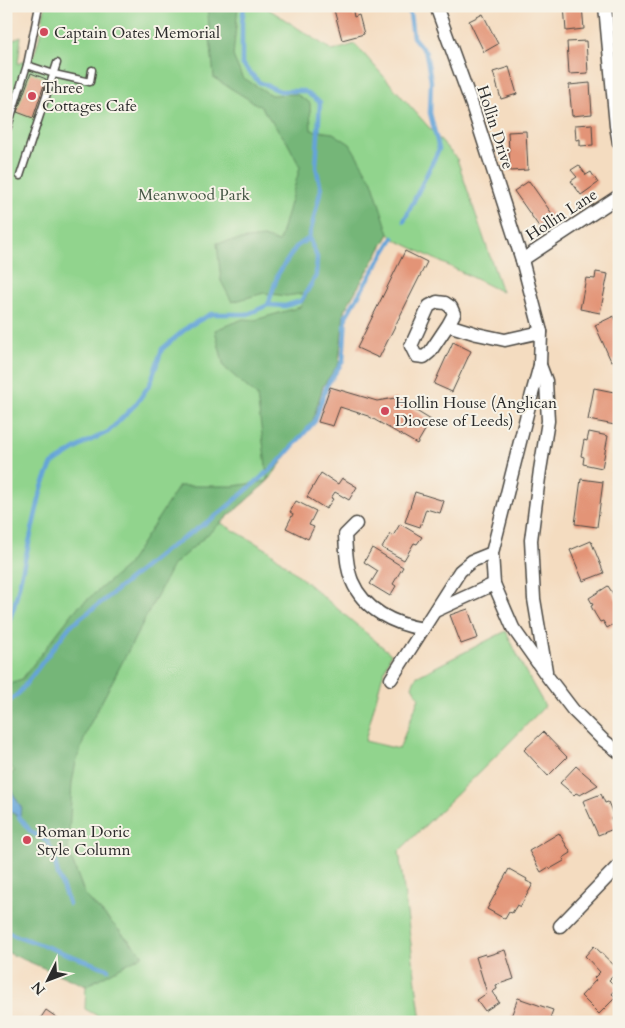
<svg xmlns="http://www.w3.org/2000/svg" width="625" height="1028" viewBox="0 0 625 1028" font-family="Cardo,serif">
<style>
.green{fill:#91d48d;stroke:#5e805c}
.forest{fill:#74b678;stroke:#507052}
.water{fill:#65a4d8;stroke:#486882}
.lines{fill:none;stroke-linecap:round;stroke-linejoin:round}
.stream{stroke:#65a4d8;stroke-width:4.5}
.building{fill:#e39477}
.lane-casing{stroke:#494641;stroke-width:9}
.street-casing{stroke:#494641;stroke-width:15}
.lane{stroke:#fff;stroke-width:6}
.street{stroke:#fff;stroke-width:12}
.poi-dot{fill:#d1495b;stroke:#f7f3e8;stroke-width:2}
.labels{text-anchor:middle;stroke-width:4;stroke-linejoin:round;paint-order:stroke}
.poi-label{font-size:16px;fill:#2b2b2b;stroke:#f7f3e8;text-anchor:start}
.street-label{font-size:16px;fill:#2b2b2b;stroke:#f7f3e8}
.park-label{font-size:16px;fill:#454;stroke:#f7f3e8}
</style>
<rect width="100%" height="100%" fill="#f7f3e8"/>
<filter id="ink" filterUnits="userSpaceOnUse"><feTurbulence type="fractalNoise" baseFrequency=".02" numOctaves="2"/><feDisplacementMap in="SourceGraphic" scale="10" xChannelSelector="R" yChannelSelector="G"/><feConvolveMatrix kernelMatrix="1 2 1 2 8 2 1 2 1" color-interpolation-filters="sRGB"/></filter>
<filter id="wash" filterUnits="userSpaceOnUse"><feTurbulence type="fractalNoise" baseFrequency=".0096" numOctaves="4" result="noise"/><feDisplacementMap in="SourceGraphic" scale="20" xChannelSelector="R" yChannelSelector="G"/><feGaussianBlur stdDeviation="1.12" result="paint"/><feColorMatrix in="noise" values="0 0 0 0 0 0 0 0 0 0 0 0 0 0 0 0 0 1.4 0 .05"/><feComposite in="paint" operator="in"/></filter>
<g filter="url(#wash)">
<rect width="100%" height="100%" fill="#f4dcc0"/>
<path class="green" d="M45,6H264L333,51L355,44L457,159L502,292L396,240L389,234L344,311L339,363L323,386L313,420L268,481L221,523L268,550L391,654L382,677L365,741L399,749L419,698L412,686L416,677L506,631L524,669L545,706L498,754L399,851L421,1022H109L85,1009L86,986L142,954L85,895L68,851L6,917V43L21,36L18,64L34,56L40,35Z"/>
<path class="forest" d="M207,6H238L233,56L242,77L271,95L296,94L310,103L311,130L333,133L350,144L372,181L389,234L344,311L339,363L323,386L313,420L268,481L173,565L89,726L76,762L72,783L68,850L85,895L143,955L86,986L6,952V811L21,810L6,781V778L15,771L6,762V684L22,679L75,610L127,566L179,486H234L268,481L257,396L224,367L215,330L243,319L255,320L300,307L308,293L286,296L264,293L232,302L221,281L217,243L263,237L279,242L300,167L287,142L261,107L214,78Z"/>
<path class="water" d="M6,781L22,809L19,817L8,810L6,811Z"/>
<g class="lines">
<g class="stream">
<path d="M404,221L439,149L430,113L431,81L426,53L413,37L409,6"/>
<path d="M268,305L285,306L301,301L316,276L317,257L309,238"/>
<path d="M6,629L14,607L42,487L52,464L85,443L108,432L136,404L150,384L162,349L189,326L211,314H248L268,305L278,274L296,247L309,238L321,189L316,167L320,102L304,91H280L259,82L242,64V23L244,6"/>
<path d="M6,704L19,693L70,626L103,601L163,552L220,513L277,464L315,421L327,385L343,361L346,316L393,238"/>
<path d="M19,817L31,832L46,840L53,853L58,875L69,904"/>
<path d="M6,932L108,969"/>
</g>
</g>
<g id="blocks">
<g class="building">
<path d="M333,6H352L354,17L359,15L364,34L342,40Z"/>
<path d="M564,6H582L584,29L566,31Z"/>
<path d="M483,14L498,44L484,52L469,21Z"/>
<path d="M586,41L588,73L569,74L567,42Z"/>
<path d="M509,67L517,94L501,99L493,72Z"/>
<path d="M31,73L46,79L33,118L17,112Z"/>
<path d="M590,83L592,114L572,116L569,85Z"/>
<path d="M592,124L593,145L580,146V139L576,140L575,125Z"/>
<path d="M526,131L528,170L510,171L508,132Z"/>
<path d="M579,165L586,175L591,172L598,183L581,195L571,181L577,177L571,170Z"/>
<path d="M529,181L555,218L540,228L514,191Z"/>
<path d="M405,251L427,262L379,358L357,348Z"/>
<path d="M596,272L608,274L600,313L580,309L586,278L595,279Z"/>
<path d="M614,316L619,326V372L613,360L611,361L595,325Z"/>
<path d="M453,342L471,351L452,392L434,384Z"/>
<path d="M330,387L377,401L395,398L431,420L417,444L368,416L340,407L333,426L318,422Z"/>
<path d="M594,388L619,393V403L615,425L588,420Z"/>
<path d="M589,432L608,436L602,468L583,464L584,457L581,456L584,440L587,441Z"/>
<path d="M321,473L338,484L342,478L357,487L349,500L335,492L331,498L333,499L326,509L307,497Z"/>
<path d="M581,479L603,482L597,527L575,524Z"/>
<path d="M415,492L444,501L440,513L426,509L420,527L405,522Z"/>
<path d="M296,501L316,511L309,525L314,527L308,539L286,528L293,514L290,512Z"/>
<path d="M400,524L422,537L417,544L414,543L404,560L382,548L390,534L393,536Z"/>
<path d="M591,541L604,573L583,581L570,550Z"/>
<path d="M372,548L403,567L393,584L396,586L390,596L370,584L378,571L364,562Z"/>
<path d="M608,586L619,603V621L607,628L603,621L600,622L595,614L591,606L593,605L589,598Z"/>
<path d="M468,609L478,638L461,644L450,615Z"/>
<path d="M543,732L567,757L548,776L524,750Z"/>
<path d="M576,766L598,785L580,795L576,793L574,795L560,783Z"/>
<path d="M601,794L605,803L608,802L611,809L614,817L611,818L616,828L598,835L583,801Z"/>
<path d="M559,833L571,853L563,858L564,861L550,869L549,867L541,872L529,851Z"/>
<path d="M509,869L527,879L526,881L533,884L520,907L517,905L512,913L509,912L505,919L487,909Z"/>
<path d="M594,946L619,970L609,980L617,988L612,994L616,997L599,1014L581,996L596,980L594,978L600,972L585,956Z"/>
<path d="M505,950L514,979L496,985L497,989L492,992L499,1002L485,1011L477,1000L487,993L476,957L485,954L486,956Z"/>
<path d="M518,998L553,1010L550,1018L560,1022H518L510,1019Z"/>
<path d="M46,1010L59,1019L57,1022H38Z"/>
</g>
</g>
</g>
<g filter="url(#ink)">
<use href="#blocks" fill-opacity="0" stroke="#494641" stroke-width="1"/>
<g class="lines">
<defs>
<g id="lane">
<path d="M27,65L54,74L90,82L92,70"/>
<path d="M6,133L27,65L39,6"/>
<path d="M20,176L57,63"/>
</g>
<g id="street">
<path d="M436,6L472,105L522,260L541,332L540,365L532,394L492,553L494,584L513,628L547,676L573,710L603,740L619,752"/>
<path d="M605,6L616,126L619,143"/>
<path d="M522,260L619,196"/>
<path d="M448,325L454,314L451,307L445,303L437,302L429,306L411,346L416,356L424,357L430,352L448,325L477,334L505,340L541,332"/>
<path d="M540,365L546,381L548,421L540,470L531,540L534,599L546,671"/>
<path d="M356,524L345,535C346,549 346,567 352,581C364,610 394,624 423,629"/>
<path d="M435,611L494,584"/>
<path d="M391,679L460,571L472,561L492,553"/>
<path d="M560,926L619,865"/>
</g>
</defs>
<use href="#lane" class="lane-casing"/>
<use href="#street" class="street-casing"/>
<use href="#lane" class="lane"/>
<use href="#street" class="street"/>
</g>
</g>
<g class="poi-dot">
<circle cx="44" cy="32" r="5"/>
<circle cx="32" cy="96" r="5"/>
<circle cx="385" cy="411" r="5"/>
<circle cx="27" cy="840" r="5"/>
</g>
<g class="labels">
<g class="poi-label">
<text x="54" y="38">Captain Oates Memorial</text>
<text x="42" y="93">Three<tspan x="42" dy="18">Cottages Cafe</tspan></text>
<text x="395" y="408">Hollin House (Anglican<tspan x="395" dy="18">Diocese of Leeds)</tspan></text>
<text x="37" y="837">Roman Doric<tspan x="37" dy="18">Style Column</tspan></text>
</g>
<g class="street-label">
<text transform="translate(496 127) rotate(72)" y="6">Hollin Drive</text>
<text transform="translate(561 214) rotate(-33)" y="6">Hollin Lane</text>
</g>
<g class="park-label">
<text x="194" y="200">Meanwood Park</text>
</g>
</g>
<rect width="625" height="1028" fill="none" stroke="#f7f3e8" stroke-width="25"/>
<g transform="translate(48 980) rotate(228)" stroke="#f7f3e8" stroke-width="4" paint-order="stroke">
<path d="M0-4L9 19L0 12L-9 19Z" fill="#2b2b2b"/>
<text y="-8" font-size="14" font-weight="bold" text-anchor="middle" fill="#2b2b2b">N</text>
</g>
</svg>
